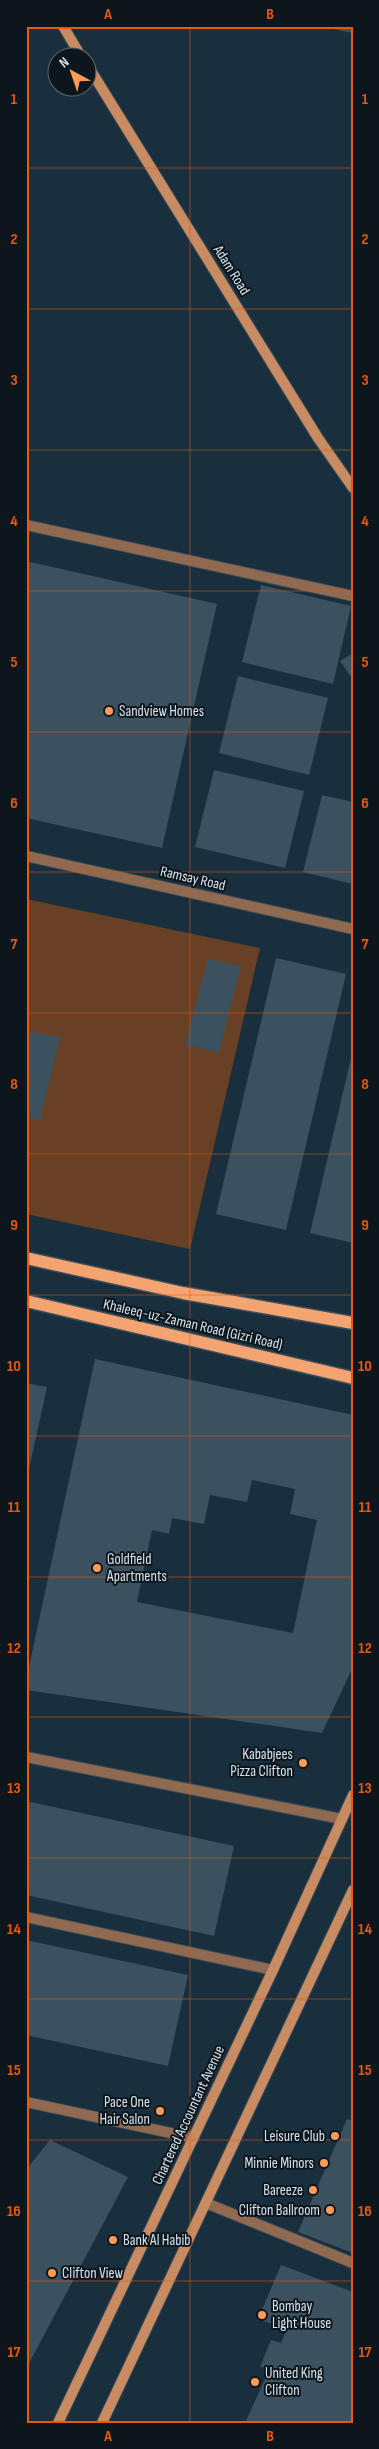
<svg xmlns="http://www.w3.org/2000/svg" width="379" height="2449" viewBox="0 0 379 2449" font-family="'Sofia Sans Condensed',sans-serif">
<style>
.green{fill:#684026}
.building{fill:#3b5160;fill-rule:evenodd}
.lines{fill:none;stroke-linecap:round;stroke-linejoin:round}
.lane-casing{stroke:#384c59;stroke-width:12}
.street-casing{stroke:#384c59;stroke-width:12}
.secondary-casing{stroke:#384c59;stroke-width:12}
.primary-casing{stroke:#384c59;stroke-width:15}
.lane{stroke:#8f6950;stroke-width:10}
.street{stroke:#8f6950;stroke-width:10}
.secondary{stroke:#c88b62;stroke-width:10}
.primary{stroke:#f3a470;stroke-width:12}
.grid{fill:none;stroke:#e8590c;stroke-width:1;stroke-opacity:0.55}
.poi-dot{fill:#fe9c57;stroke:#0d161c;stroke-width:2}
.labels{text-anchor:middle;stroke-width:4;stroke-linejoin:round;paint-order:stroke}
.street-label{font-size:15px;fill:#d6e3ec;stroke:#0d161c}
.poi-label{font-size:15px;fill:#d6e3ec;stroke:#0d161c;text-anchor:start}
.neatline{fill:none;stroke:#e8590c;stroke-width:2}
.grid-label{font-size:16px;text-anchor:middle;font-weight:bold;fill:#e8590c}
</style>
<rect width="100%" height="100%" fill="#1a2f3d"/>
<path class="green" d="M26,899L260,948L190,1249L26,1214Z"/>
<g class="building">
<path d="M323,26H353V33L323,27Z"/>
<path d="M26,561L217,604L162,848L26,818Z"/>
<path d="M261,585L351,606L333,684L242,662Z"/>
<path d="M353,653V680L340,661Z"/>
<path d="M238,676L328,698L309,775L219,753Z"/>
<path d="M214,770L304,791L285,868L195,847Z"/>
<path d="M322,795L353,802V884L303,872Z"/>
<path d="M276,958L346,974L286,1230L216,1214Z"/>
<path d="M208,959L241,966L219,1052L185,1045Z"/>
<path d="M26,1031L60,1037L40,1120L26,1117Z"/>
<path d="M352,1054H353V1243L310,1233Z"/>
<path d="M95,1359L353,1415V1667L322,1733L26,1690V1681ZM252,1480L295,1489L290,1514L317,1520L293,1633L137,1602L152,1530L169,1534L172,1518L204,1524L210,1495L247,1502Z"/>
<path d="M26,1383L47,1387L27,1478H26Z"/>
<path d="M26,1801L234,1846L214,1936L26,1895Z"/>
<path d="M26,1940L188,1975L168,2066L26,2035Z"/>
<path d="M347,2119L353,2121V2253L298,2232Z"/>
<path d="M50,2140L128,2177L26,2369V2170Z"/>
<path d="M281,2265L353,2292V2423H245L270,2368L260,2367L271,2340L281,2343L287,2329L258,2319Z"/>
</g>
<g class="lines">
<defs>
<g id="lane">
<path d="M26,1757L342,1819"/>
<path d="M26,1917L273,1970"/>
<path d="M26,2102L194,2138"/>
<path d="M206,2203L353,2263"/>
</g>
<g id="street">
<path d="M26,525L353,596"/>
<path d="M26,856L353,929"/>
</g>
<g id="secondary">
<path d="M63,26L82,58"/>
<path d="M88,66L318,438L353,488"/>
<path d="M58,2423L273,1970L353,1795"/>
<path d="M102,2423L353,1890"/>
</g>
<g id="primary">
<path d="M26,1258L183,1293L353,1323"/>
<path d="M26,1301L353,1378"/>
</g>
</defs>
<use href="#lane" class="lane-casing"/>
<use href="#street" class="street-casing"/>
<use href="#secondary" class="secondary-casing"/>
<use href="#primary" class="primary-casing"/>
<use href="#lane" class="lane"/>
<use href="#street" class="street"/>
<use href="#secondary" class="secondary"/>
<use href="#primary" class="primary"/>
</g>
<path class="grid" d="M190,26V2423M26,168H353M26,309H353M26,450H353M26,591H353M26,732H353M26,872H353M26,1013H353M26,1154H353M26,1295H353M26,1436H353M26,1577H353M26,1717H353M26,1858H353M26,1999H353M26,2140H353M26,2281H353"/>
<g class="poi-dot">
<circle cx="109" cy="711" r="5"/>
<circle cx="97" cy="1568" r="5"/>
<circle cx="303" cy="1763" r="5"/>
<circle cx="160" cy="2111" r="5"/>
<circle cx="335" cy="2136" r="5"/>
<circle cx="324" cy="2163" r="5"/>
<circle cx="313" cy="2190" r="5"/>
<circle cx="330" cy="2210" r="5"/>
<circle cx="113" cy="2240" r="5"/>
<circle cx="52" cy="2273" r="5"/>
<circle cx="262" cy="2315" r="5"/>
<circle cx="255" cy="2382" r="5"/>
</g>
<g class="labels">
<g class="street-label">
<text transform="translate(232 270) rotate(58)" y="5">Adam Road</text>
<text transform="translate(193 878) rotate(13)" y="5">Ramsay Road</text>
<text transform="translate(193 1324) rotate(13)" y="5">Khaleeq-uz-Zaman Road (Gizri Road)</text>
<text transform="translate(188 2115) rotate(-65)" y="5">Chartered Accountant Avenue</text>
</g>
<g class="poi-label">
<text x="119" y="716">Sandview Homes</text>
<text x="107" y="1564">Goldfield<tspan x="107" dy="17">Apartments</tspan></text>
<text x="293" y="1759" text-anchor="end">Kababjees<tspan x="293" dy="17">Pizza Clifton</tspan></text>
<text x="150" y="2107" text-anchor="end">Pace One<tspan x="150" dy="17">Hair Salon</tspan></text>
<text x="325" y="2141" text-anchor="end">Leisure Club</text>
<text x="314" y="2168" text-anchor="end">Minnie Minors</text>
<text x="303" y="2195" text-anchor="end">Bareeze</text>
<text x="320" y="2215" text-anchor="end">Clifton Ballroom</text>
<text x="123" y="2245">Bank Al Habib</text>
<text x="62" y="2278">Clifton View</text>
<text x="272" y="2311">Bombay<tspan x="272" dy="17">Light House</tspan></text>
<text x="265" y="2378">United King<tspan x="265" dy="17">Clifton</tspan></text>
</g>
</g>
<rect width="379" height="2449" fill="none" stroke="#0d161c" stroke-width="55"/>
<g transform="translate(72 72) rotate(320)"><circle r="24" fill="#0d161c" stroke="#5d686f"/>
<path d="M0-4L9 19L0 12L-9 19Z" fill="#fe9c57"/>
<text y="-8" font-size="14" font-weight="bold" text-anchor="middle" fill="#d6e3ec">N</text>
</g>
<rect x="28" y="28" width="324" height="2394" class="neatline"/>
<g class="grid-label">
<text x="108" y="19">A</text>
<text x="270" y="19">B</text>
<text x="14" y="104">1</text>
<text x="365" y="104">1</text>
<text x="14" y="244">2</text>
<text x="365" y="244">2</text>
<text x="14" y="385">3</text>
<text x="365" y="385">3</text>
<text x="14" y="526">4</text>
<text x="365" y="526">4</text>
<text x="14" y="667">5</text>
<text x="365" y="667">5</text>
<text x="14" y="808">6</text>
<text x="365" y="808">6</text>
<text x="14" y="949">7</text>
<text x="365" y="949">7</text>
<text x="14" y="1089">8</text>
<text x="365" y="1089">8</text>
<text x="14" y="1230">9</text>
<text x="365" y="1230">9</text>
<text x="14" y="1371">10</text>
<text x="365" y="1371">10</text>
<text x="14" y="1512">11</text>
<text x="365" y="1512">11</text>
<text x="14" y="1653">12</text>
<text x="365" y="1653">12</text>
<text x="14" y="1793">13</text>
<text x="365" y="1793">13</text>
<text x="14" y="1934">14</text>
<text x="365" y="1934">14</text>
<text x="14" y="2075">15</text>
<text x="365" y="2075">15</text>
<text x="14" y="2216">16</text>
<text x="365" y="2216">16</text>
<text x="14" y="2357">17</text>
<text x="365" y="2357">17</text>
<text x="108" y="2441">A</text>
<text x="270" y="2441">B</text>
</g>
</svg>
